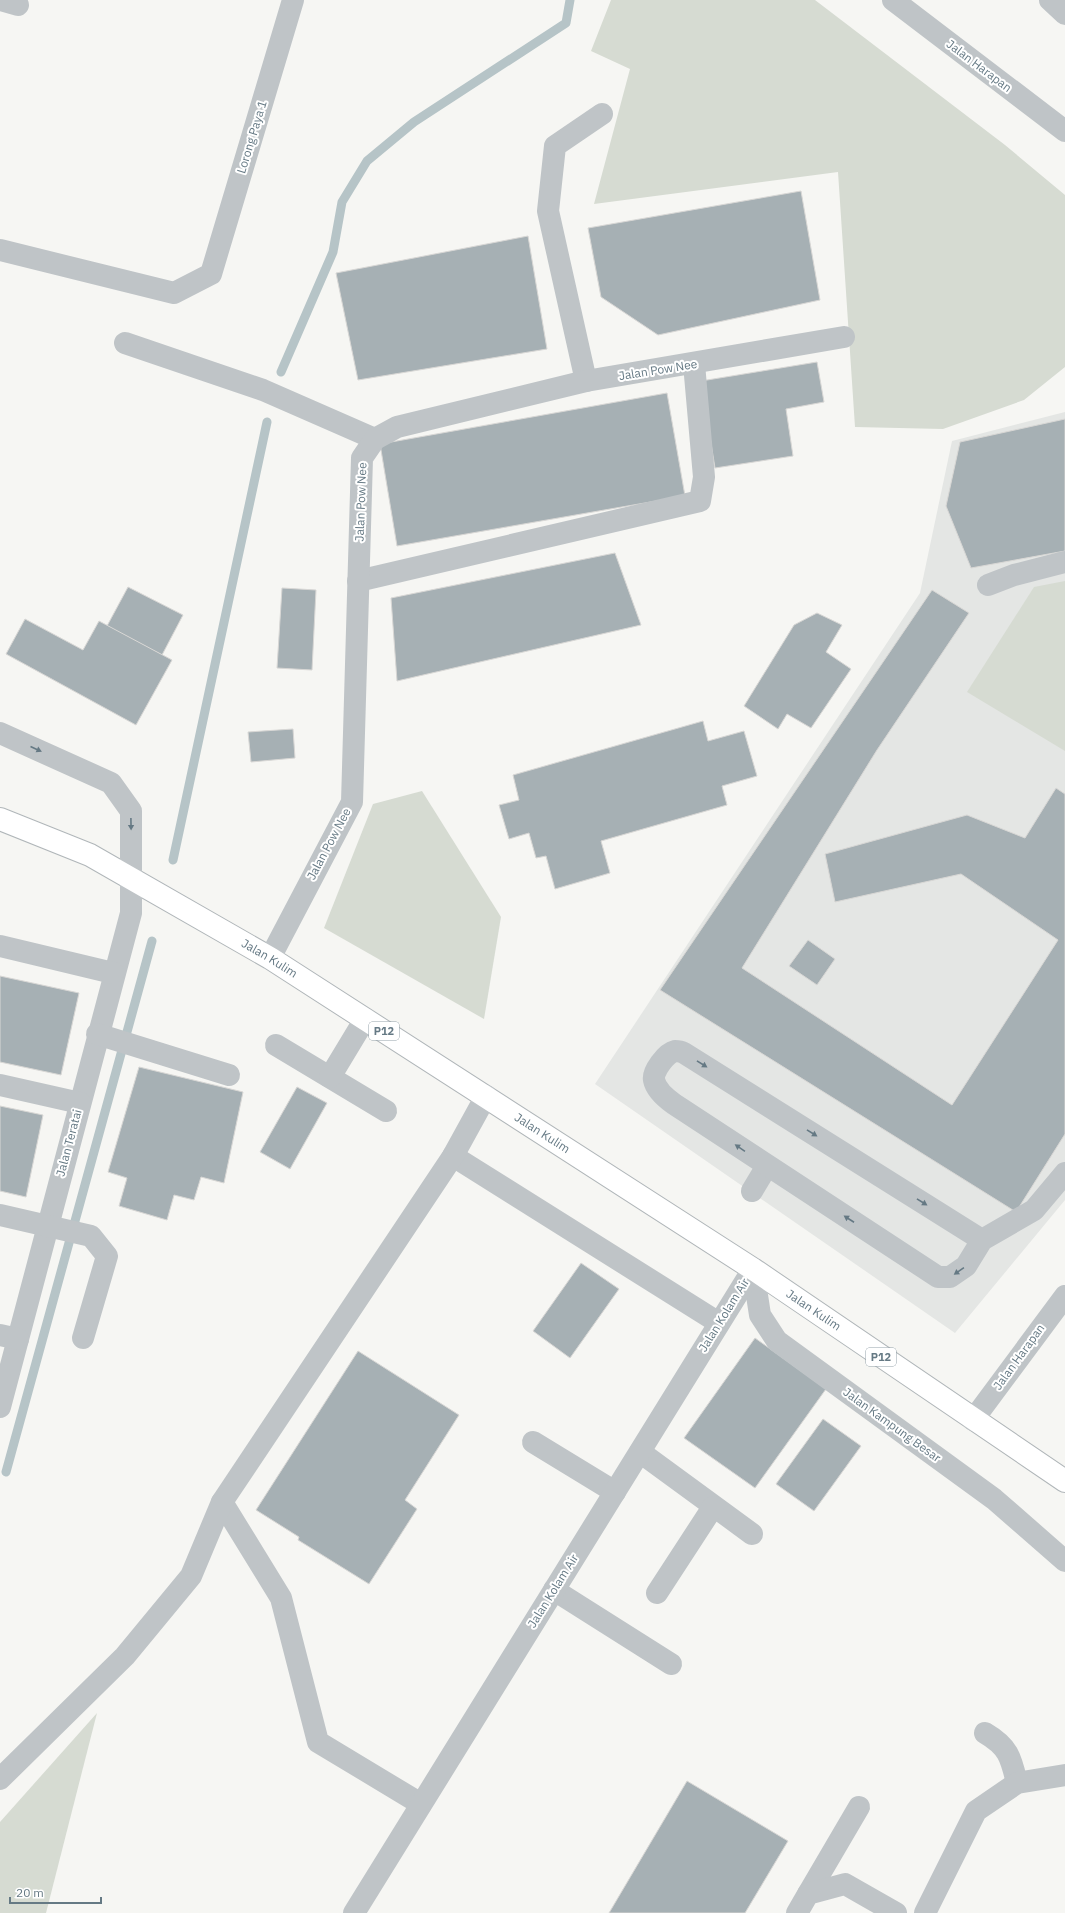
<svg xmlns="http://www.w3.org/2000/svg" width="1065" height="1913" viewBox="0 0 1065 1913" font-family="'IBM Plex Sans',sans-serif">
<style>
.built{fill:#e4e6e4}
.green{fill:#d6dbd2}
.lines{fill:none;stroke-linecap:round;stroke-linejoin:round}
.stream{stroke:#b6c4c7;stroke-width:9}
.building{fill:#a6b0b4;stroke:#d8d7d5}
.major-casing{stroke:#b0b6b9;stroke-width:24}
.minor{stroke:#bfc4c7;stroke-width:22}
.major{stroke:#fff;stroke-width:22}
.oneway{fill:#657984}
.labels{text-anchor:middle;stroke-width:4;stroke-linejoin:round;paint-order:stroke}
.shield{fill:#fff;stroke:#93a1a9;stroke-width:1}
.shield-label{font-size:11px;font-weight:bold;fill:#657984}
.street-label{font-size:12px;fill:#657984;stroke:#fff}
</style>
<rect width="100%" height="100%" fill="#f6f6f3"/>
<path class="built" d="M1065,412V1200L955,1333L595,1084L920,593L952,441Z"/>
<g class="green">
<path d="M611,0H815L1005,145L1065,195V367L1024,400L943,429L855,427L838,172L594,204L630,69L591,51Z"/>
<path d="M1065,581V751L967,692L1034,587Z"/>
<path d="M422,791L501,917L484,1019L324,928L373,804Z"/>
<path d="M97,1713L46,1913H0V1822Z"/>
</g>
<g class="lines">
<g class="stream">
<path d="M281,372L333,252L342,202L367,161L414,122L566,23L570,0"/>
<path d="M173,860L267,422"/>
<path d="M6,1472L152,941"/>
</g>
</g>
<g class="building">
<path d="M801,191L820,300L658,335L601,297L588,228Z"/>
<path d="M528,236L547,349L358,380L336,273Z"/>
<path d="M817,362L824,402L786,409L793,456L715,468L701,381Z"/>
<path d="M667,393L685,496L397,546L380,444Z"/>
<path d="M1065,419V551L971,568L946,506L960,442Z"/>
<path d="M615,553L641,625L397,681L391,598Z"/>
<path d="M128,587L183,615L162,655L107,626Z"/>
<path d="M282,588L316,590L312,670L277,668Z"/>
<path d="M932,590L969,613L877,750L742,968L952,1105L1058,940L961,874L835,902L825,854L967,815L1025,838L1056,788L1065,794V1134L1016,1212L660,990Z"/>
<path d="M817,613L842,625L826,652L851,669L811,728L787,714L778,729L744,706L794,625Z"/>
<path d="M25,619L83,650L99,621L172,660L136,725L6,654Z"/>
<path d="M703,721L708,741L744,731L757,776L722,786L727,805L601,841L610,873L555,889L546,856L536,858L529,833L509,839L499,805L519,800L513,775Z"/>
<path d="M293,729L295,758L251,762L248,732Z"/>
<path d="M808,940L835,959L817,985L789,966Z"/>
<path d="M0,976L79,993L61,1075L0,1062Z"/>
<path d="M139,1067L243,1092L224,1183L201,1177L194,1200L174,1195L167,1220L119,1206L127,1178L108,1172Z"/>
<path d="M297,1087L327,1103L290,1169L260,1152Z"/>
<path d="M0,1106L43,1115L26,1197L0,1191Z"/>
<path d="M581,1263L619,1289L570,1358L533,1331Z"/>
<path d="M755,1338L826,1389L755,1488L684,1438Z"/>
<path d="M358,1351L459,1415L405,1500L417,1509L369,1584L298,1540L299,1537L256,1510Z"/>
<path d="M823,1419L861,1446L814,1511L776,1484Z"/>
<path d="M687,1781L788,1841L745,1913H609Z"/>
</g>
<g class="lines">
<defs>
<g id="major">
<path id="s1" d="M0,819L90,855L270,958L753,1269L1065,1481"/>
</g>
</defs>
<use href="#major" class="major-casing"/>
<g class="minor">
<path d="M1,0L18,5"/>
<path d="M893,0L1065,131"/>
<path d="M1050,0L1065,14"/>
<path d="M0,250L174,293L211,274L293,0"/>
<path d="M125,343L263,390L375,439"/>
<path d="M586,381L548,211L555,146L602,114"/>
<path d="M358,581L700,501L704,477L694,364"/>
<path d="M988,585L1014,575L1065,562"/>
<path d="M0,733L111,783L131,811V913L0,1407"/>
<path d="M0,946L113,973"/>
<path d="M270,958L352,802L362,458L375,439L397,427L586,381L844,337"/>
<path d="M97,1034L229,1075"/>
<path d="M276,1045L386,1111"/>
<path d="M330,1077L365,1019"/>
<path d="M0,1085L80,1103"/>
<path d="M453,1156L719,1323"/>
<path d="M752,1191L767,1166"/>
<path d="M0,1215L91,1236L107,1256L83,1338"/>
<path d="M982,1240L684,1053C682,1052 678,1051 675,1051C666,1053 652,1072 654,1080C656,1090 667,1099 674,1104L938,1277H950L966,1266L982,1240L1034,1210L1065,1173"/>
<path d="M753,1269L760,1315L777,1341L994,1499L1065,1561"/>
<path d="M0,1335L18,1339"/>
<path d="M973,1420L1065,1296"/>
<path d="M533,1442L615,1492"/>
<path d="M640,1452L752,1534"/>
<path d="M222,1502L281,1598L318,1742L421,1804"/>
<path d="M554,1590L671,1664"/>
<path d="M657,1593L713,1507"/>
<path d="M985,1733C1009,1747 1011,1758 1017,1783"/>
<path d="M0,1779L125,1656L191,1576L222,1502L453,1156L486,1096"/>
<path d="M808,1894L859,1807"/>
<path d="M354,1913L753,1269"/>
<path d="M797,1913L808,1894L845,1884L896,1913"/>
<path d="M925,1913L976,1811L1017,1783L1065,1775"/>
</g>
<use href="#major" class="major"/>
</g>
<defs><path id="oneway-solid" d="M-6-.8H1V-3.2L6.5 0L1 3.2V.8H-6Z"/></defs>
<g class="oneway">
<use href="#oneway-solid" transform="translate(36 749) rotate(24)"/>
<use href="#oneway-solid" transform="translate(131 824) rotate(89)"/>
<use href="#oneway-solid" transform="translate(702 1064) rotate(32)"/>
<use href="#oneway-solid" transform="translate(812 1133) rotate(32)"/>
<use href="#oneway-solid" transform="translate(740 1148) rotate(-146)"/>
<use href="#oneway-solid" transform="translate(922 1202) rotate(32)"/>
<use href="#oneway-solid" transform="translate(849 1219) rotate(-147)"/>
<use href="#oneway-solid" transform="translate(959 1271) rotate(145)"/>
</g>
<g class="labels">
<g class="shield">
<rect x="369" y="1022" width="30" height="18" rx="3"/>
<rect x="866" y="1348" width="30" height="18" rx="3"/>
</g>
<g class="shield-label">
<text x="384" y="1035">P12</text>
<text x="881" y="1361">P12</text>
</g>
<g class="street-label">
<text transform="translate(979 66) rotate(37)" y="4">Jalan Harapan</text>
<text transform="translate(252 137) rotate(-73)" y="4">Lorong Paya 1</text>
<text transform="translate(658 370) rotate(-9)" y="4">Jalan Pow Nee</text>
<text transform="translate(361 502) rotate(-88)" y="4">Jalan Pow Nee</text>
<text transform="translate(329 844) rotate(-62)" y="4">Jalan Pow Nee</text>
<text dy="4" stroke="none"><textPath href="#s1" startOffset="304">Jalan Kulim</textPath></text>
<text dy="4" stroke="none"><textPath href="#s1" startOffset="628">Jalan Kulim</textPath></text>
<text transform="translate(69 1143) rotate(-75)" y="4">Jalan Teratai</text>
<text dy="4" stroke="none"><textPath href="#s1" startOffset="952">Jalan Kulim</textPath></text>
<text transform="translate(724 1315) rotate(-58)" y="4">Jalan Kolam Air</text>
<text transform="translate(1019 1357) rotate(-54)" y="4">Jalan Harapan</text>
<text transform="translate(892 1425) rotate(36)" y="4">Jalan Kampung Besar</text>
<text transform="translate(553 1591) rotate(-58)" y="4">Jalan Kolam Air</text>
</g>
</g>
<path d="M10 1897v6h91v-6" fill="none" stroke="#657984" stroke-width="2"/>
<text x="16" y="1897" font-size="12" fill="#657984" stroke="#ffffff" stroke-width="3" paint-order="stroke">20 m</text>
</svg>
